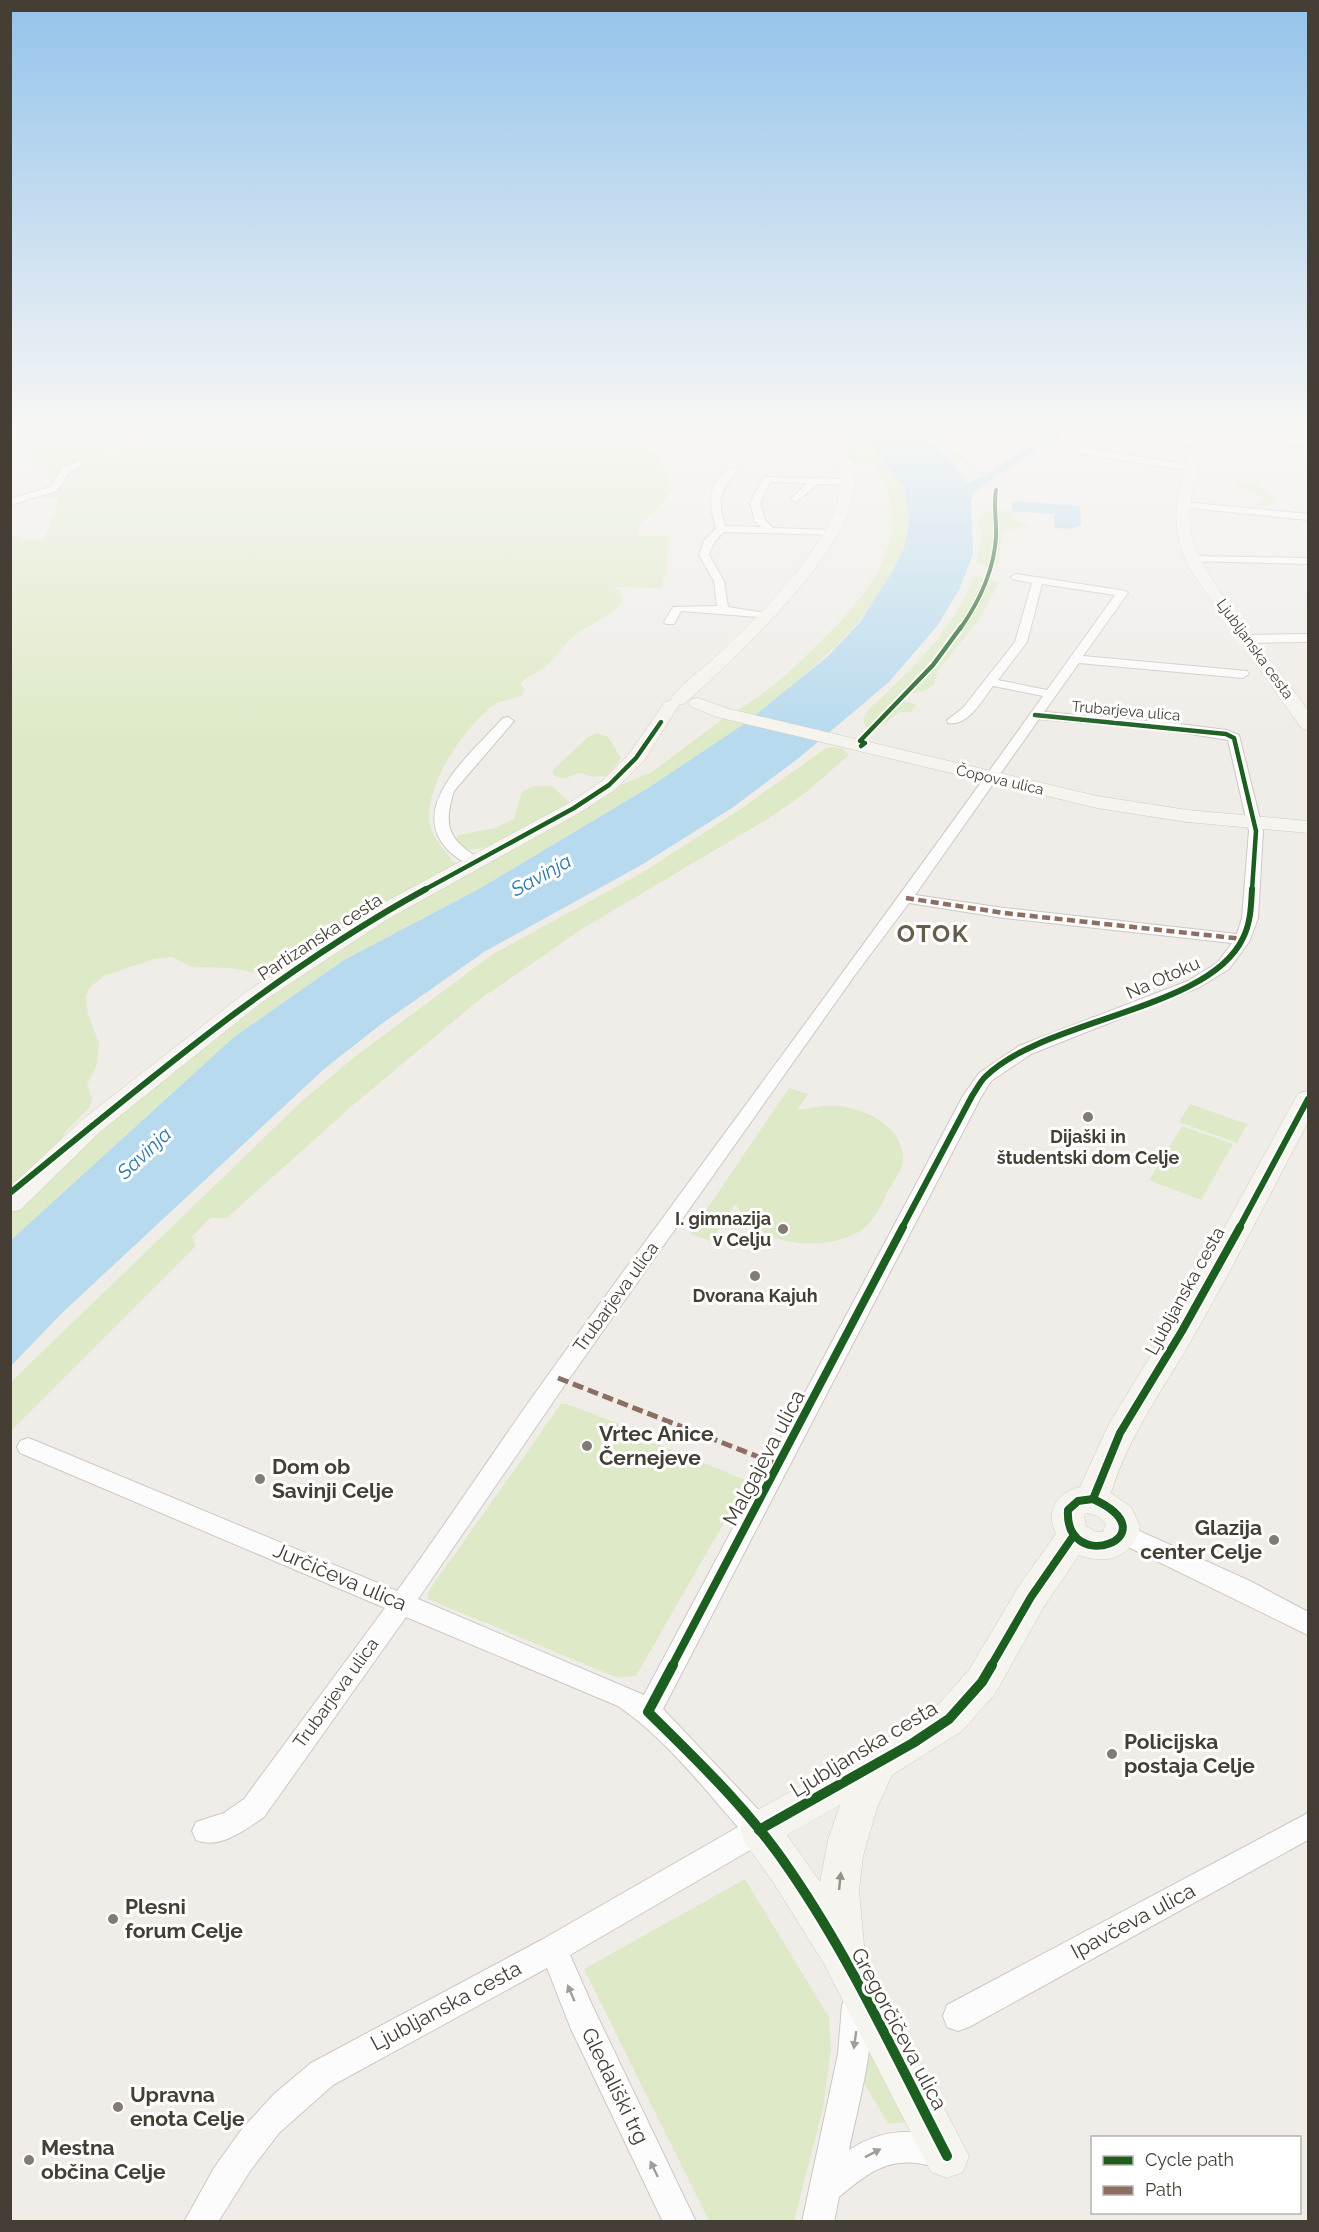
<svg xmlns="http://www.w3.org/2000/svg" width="1319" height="2232" viewBox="0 0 1319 2232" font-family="Raleway,sans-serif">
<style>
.green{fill:#deeac7}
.water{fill:#b7daef}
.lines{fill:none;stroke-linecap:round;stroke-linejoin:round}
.street-casing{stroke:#ccc9c4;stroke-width:2}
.secondary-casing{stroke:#d1ccc0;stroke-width:1}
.street{fill:#fdfcfc;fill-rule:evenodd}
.secondary{fill:#f6f4ee;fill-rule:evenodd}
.quiet-far2{stroke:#8d6e63;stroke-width:2;stroke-dasharray:5 2;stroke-linecap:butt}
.quiet-far1{stroke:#8d6e63;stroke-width:4.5;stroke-dasharray:8 4.5;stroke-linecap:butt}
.quiet{stroke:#8d6e63;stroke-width:5;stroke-dasharray:11 5;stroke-linecap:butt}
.cycleway-far4-casing{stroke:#fff;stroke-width:6}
.cycleway-far3-casing{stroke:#fff;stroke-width:8}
.cycleway-far2-casing{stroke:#fff;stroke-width:10}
.cycleway-far1-casing{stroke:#fff;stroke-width:11}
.cycleway-casing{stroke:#fff;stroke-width:14}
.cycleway-far4{stroke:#1b5e20;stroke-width:4}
.cycleway-far3{stroke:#1b5e20;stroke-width:4.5}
.cycleway-far2{stroke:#1b5e20;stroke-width:6}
.cycleway-far1{stroke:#1b5e20;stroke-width:8}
.cycleway{stroke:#1b5e20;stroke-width:10}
.oneway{fill:#959088}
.oneway2{fill:#a19d98}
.poi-dot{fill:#817b73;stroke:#fff;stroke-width:2}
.labels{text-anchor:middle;stroke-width:6;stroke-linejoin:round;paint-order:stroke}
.far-street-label{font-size:15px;fill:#453e34;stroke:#fff}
.street-label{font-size:18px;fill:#453e34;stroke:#fff}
.poi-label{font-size:18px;font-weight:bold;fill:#453e34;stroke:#fff}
.water-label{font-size:20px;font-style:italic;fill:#2a79ab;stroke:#fff}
.near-poi-label{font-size:21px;font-weight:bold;fill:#453e34;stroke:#fff;text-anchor:start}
.near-street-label{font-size:21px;fill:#453e34;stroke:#fff}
.district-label{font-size:24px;font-weight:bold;letter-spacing:1.5px;fill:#685c4b;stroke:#fff}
</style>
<rect width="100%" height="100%" fill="#f0ede8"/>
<g class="green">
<path d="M148,426L129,446L93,461L78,463L53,484L27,453L11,457V427Z"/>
<path d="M151,426H621L630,436L664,460L658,462L669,473L672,490L663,503L639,525V535L669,536L666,574L661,588L613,587L621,592L623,602C610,618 585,625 570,640C561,649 554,660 544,668C536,674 527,675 521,684L524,689L522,696C512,699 498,701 491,707C463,730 428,781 429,819C430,836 447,854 458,866L274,977L231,968L192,967L172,957L154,959L106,975L91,986L86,996L88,1014L99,1043L97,1064L87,1085L92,1097L90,1107L67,1130L60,1142L11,1188L10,536L21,538L23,540L44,539L59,499L36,497L52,492L77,466L104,459L133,446Z"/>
<path d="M809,426H830L871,466L850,463Z"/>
<path d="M833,426H847L852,430C869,446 894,466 903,488C939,570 811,672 755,715L737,710C767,694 791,670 815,647C889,577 936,500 833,426Z"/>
<path d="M913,426H931L953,444L976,472L972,473L961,460L955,462L926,433Z"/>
<path d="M1217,426H1226L1225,429L1260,435L1223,436L1218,451L1205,453Z"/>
<path d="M1235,480L1257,484L1279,501C1271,505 1265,509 1256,504L1264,499L1238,485Z"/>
<path d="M998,510L1012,513V519L1030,526L1006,530L1002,534L998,564L986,566L976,563L982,534L977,519L986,512Z"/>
<path d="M979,576L999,582L979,620L937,672L934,685L924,691L901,696L896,701L899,704L905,701L916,705L911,712H900L876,729L865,726L863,719L869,709C909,673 954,629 973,578Z"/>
<path d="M724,718L744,724L648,788L477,890L344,960L234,1037L11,1240V1213L29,1196C109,1123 196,1045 284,983C389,910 502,850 613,788L652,772Z"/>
<path d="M597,733L608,737L621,758L609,775L593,777L580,773C569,775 565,783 553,774V770L588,737Z"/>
<path d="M834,747L843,749L849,755L809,790L774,815L582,929L479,1000L352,1106L227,1218H210L192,1237L196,1246L11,1431V1382L303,1100L357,1055L493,954L645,871L739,810L826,748Z"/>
<path d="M534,786H552L569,802C543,818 490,857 460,848L456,841L458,835L495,828L514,819L522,792Z"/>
<path d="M789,1088L808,1094L797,1110C811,1108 825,1104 838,1106C867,1109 904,1127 903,1160C903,1170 892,1183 887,1193C881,1206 874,1221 862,1230C836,1247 795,1247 768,1235C753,1229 744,1216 735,1204L711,1241L690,1234Z"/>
<path d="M1190,1104L1247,1124L1237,1143L1179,1122Z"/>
<path d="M1182,1126L1233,1144L1201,1200L1149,1180Z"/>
<path d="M561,1404H567L632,1429L630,1433L748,1481L636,1676L618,1678L428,1599V1592Z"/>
<path d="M745,1879L829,2017L831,2050L823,2109L794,2221H709L584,1969Z"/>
<path d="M866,2052L871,2053L906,2122L888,2124L859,2074Z"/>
</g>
<g class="water">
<path d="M850,426H915L951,460L968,483L986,475L1058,426H1073L975,491L971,501L973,554L960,588L938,625L889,682L800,757L732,808L643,864L484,952L380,1025L323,1070L61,1314L11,1366V1240L234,1037L344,960L477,890L648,788L744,724L827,657L860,622L891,574L904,549L908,530L909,519L904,487L882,459Z"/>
<path d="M1012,501L1080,506L1081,525L1070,529L1054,528V514L1012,511Z"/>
</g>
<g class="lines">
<defs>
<g id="street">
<path d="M979,426H990L973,437H967V433Z"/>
<path d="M1104,426L1200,440L1205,443L1200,446L1086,427Z"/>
<path d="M1288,440H1308V446L1285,445V441Z"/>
<path d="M1079,448L1192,465L1197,468L1192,471L1076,453L1074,451Z"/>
<path d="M79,461L82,462V466L70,472L57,491L10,505V499L50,487L63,468Z"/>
<path d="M732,468L737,471C719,493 717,498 725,526L761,527L755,521L750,503L764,477L850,479L855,482L850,485L818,484L796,502L791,499L807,483L770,482L760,503L765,520L773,528L832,530L836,531V535L724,532L714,542L709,555L724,581L728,607L772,614V618L681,611L674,624H666L664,622L673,607L717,606L714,581L699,555L704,541L716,528C709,506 706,480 732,468Z"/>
<path d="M1184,502L1308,514V520L1180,507V503Z"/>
<path d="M1192,556L1308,558V564L1188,561L1187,559Z"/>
<path d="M1016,574L1126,591L1128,593L1083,656L1247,671L1249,674L1243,678L1079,663L1044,712L1172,723L1226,730L1239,735L1263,831L1258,918L1249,942L1229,969L1200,987L1031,1054L991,1081L981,1097L663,1709L769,1821L773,1830L769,1839L570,1955L593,2007L696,2222H663L571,2029L547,1968L333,2085L279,2133L250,2171L218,2222H184L214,2168L242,2129L274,2094L311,2063L543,1939L738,1827C701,1785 665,1738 618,1706L406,1617L264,1817C245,1830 219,1850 196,1840L192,1831L196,1822L224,1813L244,1799L385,1608L20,1453L17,1447L20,1441L28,1438L36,1441L397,1591C452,1516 502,1438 556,1364C718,1141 884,919 1043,696L993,686C983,699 968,727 948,723L947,720L963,708L1015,642L1032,583L1012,579L1011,577ZM1042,584L1115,595L1047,690L998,680L1027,642ZM1039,719L1172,731L1228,740L1249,831L1242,918L1237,934L1004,908L915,895ZM909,903L1004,918L1232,943L1217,963L1188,981L1019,1046L979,1073L963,1096L644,1695L418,1599L564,1386L855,975Z"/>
<path d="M1308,634V642L1247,643L1241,639L1247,635Z"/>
<path d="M508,717L514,721L454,791C443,825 448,840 479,858L481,861L479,864C468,867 455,857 447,849C406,805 475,750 503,718Z"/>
<path d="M1124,1524L1250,1581L1308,1612V1635L1116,1541L1112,1534L1116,1527Z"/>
<path d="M1308,1813V1840L969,2027L958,2031L947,2027L943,2016L947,2005Z"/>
<path d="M857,1990L867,1995C881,2027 856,2113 849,2150C883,2128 916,2127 953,2143L958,2154L953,2165C940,2170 935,2166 922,2164C887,2157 865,2175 839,2197L834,2222H802L838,2054L842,2005L847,1995Z"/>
</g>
<g id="secondary">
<path d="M799,426H813L854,464C854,473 855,483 854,492C844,558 734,659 684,704L679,705L643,762L616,789L581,812L388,919L262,1002L101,1131L20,1210L10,1212V1187L83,1119L246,992L372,909L567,804L602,781L629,754L665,702L670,701C674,690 702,669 712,660C755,620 827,551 840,493C842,484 840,474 840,465Z"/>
<path d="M1202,426H1214C1201,457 1187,493 1190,528C1194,572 1280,669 1308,711V730L1302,729L1195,577C1162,525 1178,478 1202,426Z"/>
<path d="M698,698L729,709L1097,796L1187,810L1308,821V833L1187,822L1097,808L717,717L692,707L689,703L692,699Z"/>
<path d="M1308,1091V1122C1270,1194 1233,1268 1192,1339C1163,1390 1128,1436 1111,1493L1131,1507L1140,1526C1134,1557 1106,1566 1079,1555L1043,1608L995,1694L962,1731L892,1775L877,1808L863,1856L859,1890L865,1956L969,2156L963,2172L947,2178L931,2172L823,1962L773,1882L745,1843L740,1830L745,1817L900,1731L936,1707L969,1670L1019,1586L1056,1534C1045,1511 1057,1493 1080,1487L1109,1424L1187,1296L1295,1099L1299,1093ZM1086,1513L1098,1516L1106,1524L1103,1532H1096L1086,1526L1084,1515ZM840,1805L828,1840L820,1882L787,1835Z"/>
</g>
</defs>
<use href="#street" class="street-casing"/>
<use href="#secondary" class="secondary-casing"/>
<use href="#street" class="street"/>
<use href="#secondary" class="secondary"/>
<path class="quiet-far2" d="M970,435L986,426"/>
<path class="quiet-far1" d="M906,898L1004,913L1243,939"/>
<path class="quiet" d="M558,1378L779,1465"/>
<defs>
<path id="cycleway-far4" d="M960,629C979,602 994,570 996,537C997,521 993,506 996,490"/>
<g id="cycleway-far3">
<path d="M1035,715L1226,734L1234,738L1256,831L1252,890"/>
<path d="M861,746L865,743L860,741L933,665L961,627"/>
<path d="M424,890L574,808L609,785L636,758L661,722"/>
</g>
<g id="cycleway-far2">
<path d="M10,1193C144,1084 274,972 426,889"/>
<path d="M902,1228L972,1096C976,1090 980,1082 985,1077C1044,1018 1209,1011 1243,938C1251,922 1251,905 1252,889"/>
<path d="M1239,1228L1308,1099"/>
</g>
<g id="cycleway-far1">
<path d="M1093,1499L1120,1433L1182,1331L1240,1227"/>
<path d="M1093,1499C1174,1536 1064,1577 1068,1510L1078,1501Z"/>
<path d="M672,1666L903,1227"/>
<path d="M991,1666L1031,1597L1074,1535"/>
</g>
<g id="cycleway">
<path d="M673,1665L648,1712C699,1762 751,1812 791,1872C852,1961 897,2060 947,2156"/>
<path d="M759,1830L913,1743L949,1719L982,1682L992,1665"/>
</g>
</defs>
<use href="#cycleway-far4" class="cycleway-far4-casing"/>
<use href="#cycleway-far3" class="cycleway-far3-casing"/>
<use href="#cycleway-far2" class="cycleway-far2-casing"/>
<use href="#cycleway-far1" class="cycleway-far1-casing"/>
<use href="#cycleway" class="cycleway-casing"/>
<use href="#cycleway-far4" class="cycleway-far4"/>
<use href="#cycleway-far3" class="cycleway-far3"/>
<use href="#cycleway-far2" class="cycleway-far2"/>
<use href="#cycleway-far1" class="cycleway-far1"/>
<use href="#cycleway" class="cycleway"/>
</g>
<defs><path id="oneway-solid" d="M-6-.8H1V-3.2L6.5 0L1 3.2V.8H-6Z" transform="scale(1.5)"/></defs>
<use class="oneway" href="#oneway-solid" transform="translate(840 1881) rotate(-84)"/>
<g class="oneway2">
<use href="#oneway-solid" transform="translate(571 1993) rotate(-113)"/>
<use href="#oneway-solid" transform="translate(855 2040) rotate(98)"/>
<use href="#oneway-solid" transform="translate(873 2153) rotate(-27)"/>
<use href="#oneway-solid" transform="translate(654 2169) rotate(-116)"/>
</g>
<linearGradient id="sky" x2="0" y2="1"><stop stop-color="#94c3eb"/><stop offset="0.58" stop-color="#f8f7f5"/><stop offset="1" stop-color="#f8f7f5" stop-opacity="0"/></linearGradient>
<rect width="1319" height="739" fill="url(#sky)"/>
<g class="poi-dot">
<circle cx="1088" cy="1117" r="6"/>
<circle cx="783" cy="1229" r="6"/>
<circle cx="755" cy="1276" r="6"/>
<circle cx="587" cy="1446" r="6"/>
<circle cx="260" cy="1479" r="6"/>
<circle cx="1274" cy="1540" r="6"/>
<circle cx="1112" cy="1754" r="6"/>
<circle cx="113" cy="1919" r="6"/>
<circle cx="118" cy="2107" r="6"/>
<circle cx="29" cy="2160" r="6"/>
</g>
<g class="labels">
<g class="far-street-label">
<text transform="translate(1255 649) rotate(54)" y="5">Ljubljanska cesta</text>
<text transform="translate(1126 711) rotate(5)" y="5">Trubarjeva ulica</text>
<text transform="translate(1000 780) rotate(13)" y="5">Čopova ulica</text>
</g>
<g class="street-label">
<text transform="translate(320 937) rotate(-33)" y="6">Partizanska cesta</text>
<text transform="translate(1163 978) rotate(-24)" y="6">Na Otoku</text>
<text transform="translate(1185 1291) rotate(-61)" y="6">Ljubljanska cesta</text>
<text transform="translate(616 1297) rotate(-54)" y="6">Trubarjeva ulica</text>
<text transform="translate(336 1693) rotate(-54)" y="6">Trubarjeva ulica</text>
</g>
<g class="poi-label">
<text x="1088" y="1143">Dijaški in<tspan x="1088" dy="21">študentski dom Celje</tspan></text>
<text x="771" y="1225" text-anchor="end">I. gimnazija<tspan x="771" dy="21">v Celju</tspan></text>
<text x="755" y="1302">Dvorana Kajuh</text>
</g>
<g class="water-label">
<text transform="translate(541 875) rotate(-29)" y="7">Savinja</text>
<text transform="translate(144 1153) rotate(-43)" y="7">Savinja</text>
</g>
<g class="near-poi-label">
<text x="599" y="1441">Vrtec Anice<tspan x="599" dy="24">Černejeve</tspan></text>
<text x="272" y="1474">Dom ob<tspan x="272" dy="24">Savinji Celje</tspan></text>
<text x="1262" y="1535" text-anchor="end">Glazija<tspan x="1262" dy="24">center Celje</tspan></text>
<text x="1124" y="1749">Policijska<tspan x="1124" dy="24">postaja Celje</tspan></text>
<text x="125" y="1914">Plesni<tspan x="125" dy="24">forum Celje</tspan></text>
<text x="130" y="2102">Upravna<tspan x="130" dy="24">enota Celje</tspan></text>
<text x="41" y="2155">Mestna<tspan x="41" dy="24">občina Celje</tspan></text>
</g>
<g class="near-street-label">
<text transform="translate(764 1458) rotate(-62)" y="7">Malgajeva ulica</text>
<text transform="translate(340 1577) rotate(23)" y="7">Jurčičeva ulica</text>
<text transform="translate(864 1749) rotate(-31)" y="7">Ljubljanska cesta</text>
<text transform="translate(1133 1921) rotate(-28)" y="7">Ipavčeva ulica</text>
<text transform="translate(446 2006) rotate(-28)" y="7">Ljubljanska cesta</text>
<text transform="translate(899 2029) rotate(62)" y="7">Gregorčičeva ulica</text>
<text transform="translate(615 2086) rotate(64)" y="7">Gledališki trg</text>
</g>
<g class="district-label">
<text x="933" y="942">OTOK</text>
</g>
</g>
<rect width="1319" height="2232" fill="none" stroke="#453e34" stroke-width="24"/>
<rect x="1091" y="2136" width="210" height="78" fill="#ffffff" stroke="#b5b2ae" stroke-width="1.5"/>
<rect x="1103" y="2156" width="30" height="9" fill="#1b5e20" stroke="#b5b2ae" stroke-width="1.5"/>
<text x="1145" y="2166" font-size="18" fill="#453e34">Cycle path</text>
<rect x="1103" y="2186" width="30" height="9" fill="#8d6e63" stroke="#b5b2ae" stroke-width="1.5"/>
<text x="1145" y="2196" font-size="18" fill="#453e34">Path</text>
</svg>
